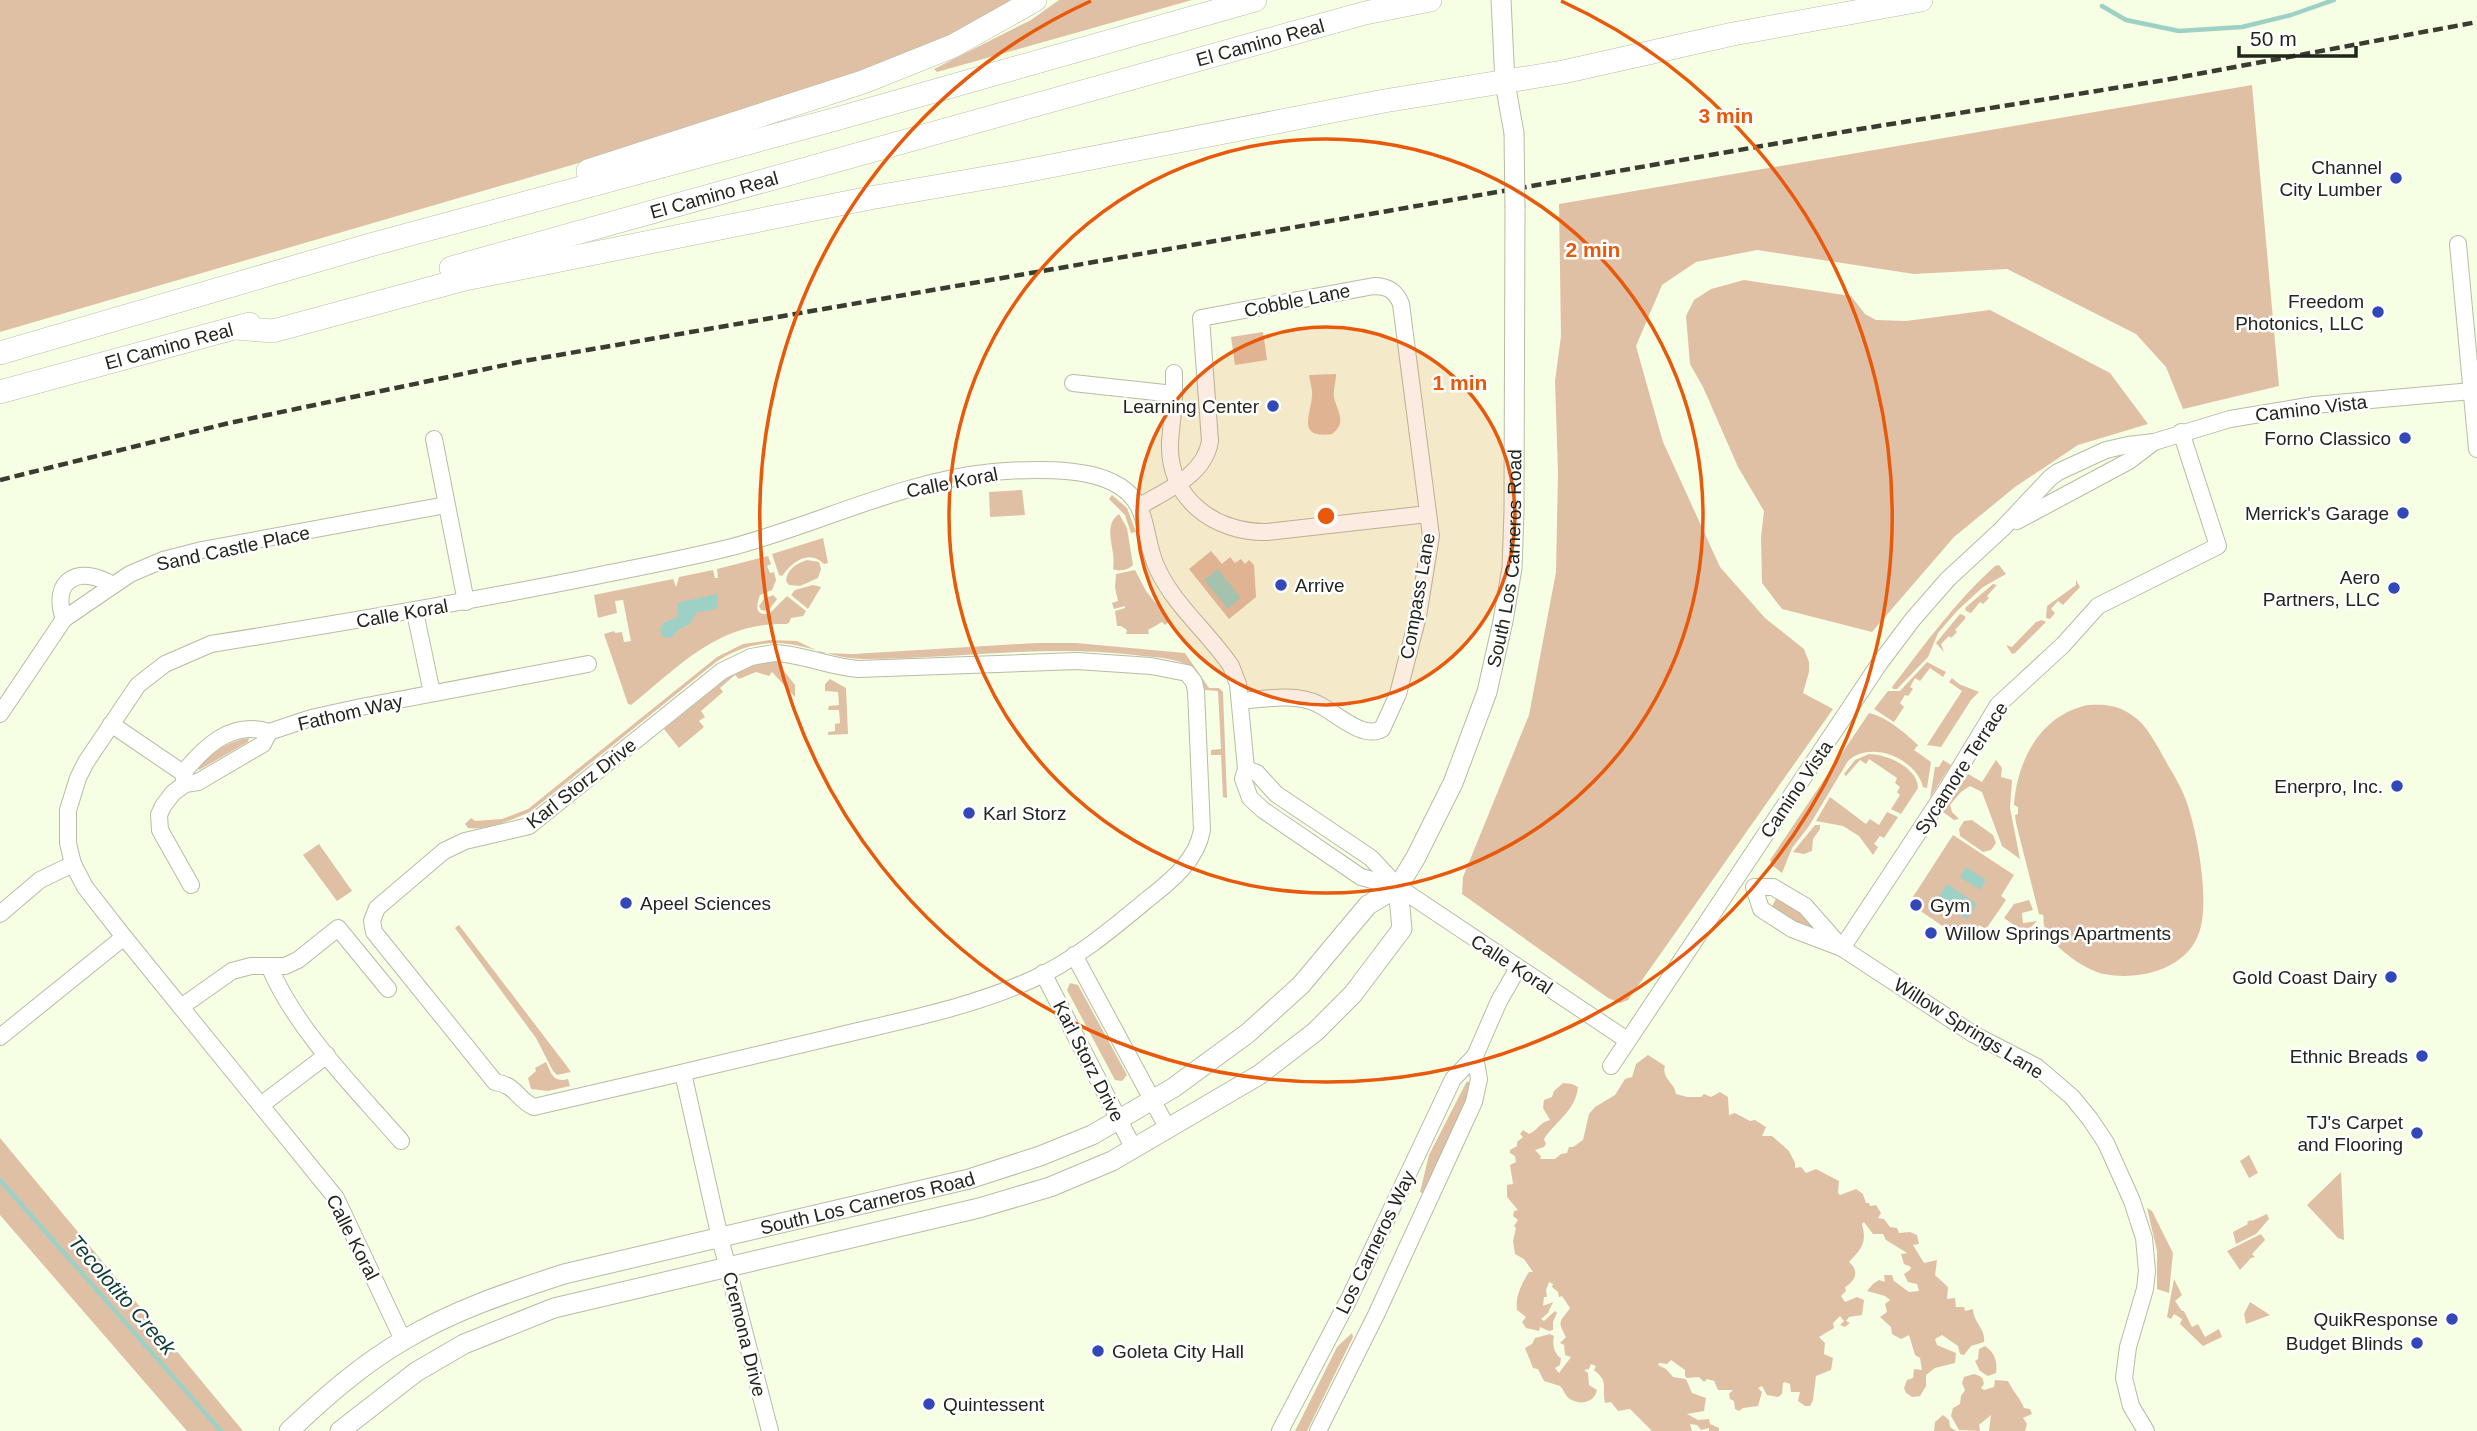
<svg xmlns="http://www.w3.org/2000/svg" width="2477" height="1431" viewBox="0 0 2477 1431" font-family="Arial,sans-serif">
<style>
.green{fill:#e0c0a5}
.water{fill:#9dd1c6}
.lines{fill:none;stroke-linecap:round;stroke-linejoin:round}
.stream{stroke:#9dd1c6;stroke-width:4.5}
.minor-casing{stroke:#b5bda4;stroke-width:18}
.major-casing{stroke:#b5bda4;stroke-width:21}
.highway-casing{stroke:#b5bda4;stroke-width:24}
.minor{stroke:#fff;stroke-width:16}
.major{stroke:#fff;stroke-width:19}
.highway{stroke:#fff;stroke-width:23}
.rail{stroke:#393d31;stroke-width:4.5;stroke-dasharray:10 5;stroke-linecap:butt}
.major-bridge-casing{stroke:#b5bda4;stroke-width:21;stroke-linecap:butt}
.major-bridge{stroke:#fff;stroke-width:19}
.ring{fill:none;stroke:#e8590c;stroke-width:3.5}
.poi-dot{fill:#3247b8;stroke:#fff;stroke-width:2.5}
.labels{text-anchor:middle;stroke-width:5;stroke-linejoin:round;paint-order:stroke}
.street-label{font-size:19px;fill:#23261c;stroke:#fff}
.poi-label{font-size:19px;fill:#23261c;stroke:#fff;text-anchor:end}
.water-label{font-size:21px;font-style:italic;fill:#0e3e36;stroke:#fff}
.centre{fill:#e8590c;stroke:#fff;stroke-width:3.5}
.ring-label{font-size:21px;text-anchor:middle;font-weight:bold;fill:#e8590c;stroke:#fff;stroke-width:5;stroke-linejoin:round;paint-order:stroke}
</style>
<rect width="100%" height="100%" fill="#f6fee4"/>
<g class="green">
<path d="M0,0H1015L972,27L857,77L630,148L0,332Z"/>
<path d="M1059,0H1192L937,72L934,69L1031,20Z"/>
<path d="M2252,85L2279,386L2183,409L2166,367L2136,334L2007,269L1914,274L1757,250L1696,262L1662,285L1636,346L1663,442L1720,567L1765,618L1804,649L1809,662V672L1803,693L1833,709L1628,1000L1620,1003L1608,998L1462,894L1463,877L1529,715L1556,572L1558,473L1555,381L1561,336L1559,204Z"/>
<path d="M1744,280L1851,296L1865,314L1876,320L1906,321L1990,310L2110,373L2148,424L2078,445L2015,487L1954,537L1872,632L1782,609L1762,583L1761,537L1764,511L1738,467L1703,387L1690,364L1686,316L1694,300L1711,289Z"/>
<path d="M1263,332L1267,360L1235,365L1231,337Z"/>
<path d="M1336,374C1336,382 1333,390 1334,398C1338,412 1347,423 1332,434C1297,439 1310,416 1312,397C1313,390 1310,383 1309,375Z"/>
<path d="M1022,490L1025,515L990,517L989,492Z"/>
<path d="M1112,495L1127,508L1136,532L1131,533L1125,515L1109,499Z"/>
<path d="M1119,514L1127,528L1133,565C1129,570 1118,572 1113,569C1117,549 1101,527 1119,514Z"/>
<path d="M823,538L828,563L824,564C809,549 792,562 782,576L779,575L772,554Z"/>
<path d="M1211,551L1222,564L1230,557L1235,563L1241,559L1245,564L1249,560L1254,565L1256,597L1229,619L1189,569Z"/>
<path d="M768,556L771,564L767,566L770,573L774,572L776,580L772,590L760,595C757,605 753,615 769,614L787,596L806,611L803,616L791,618L789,623L786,624C718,622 680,666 631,705L628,704L604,634L614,631L615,633L622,632L624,642L631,641L623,600L615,601L617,613L598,618L594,595L673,579L676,587L679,577L713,570L715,578H718L717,569Z"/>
<path d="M807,560L819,562L821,569L818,578L800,586L789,585L786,581C787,569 796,564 807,560Z"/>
<path d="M1999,565L2006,574L1983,587L1957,611L1938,633L1928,657L1897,689H1893L1892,687C1925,644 1955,602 1995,566Z"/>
<path d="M1135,570L1146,591L1170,621L1165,625L1162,622L1148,630L1149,634H1126L1127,630L1121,626H1117L1115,611L1125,608V606L1114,609L1112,603L1118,601L1115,588L1116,574Z"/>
<path d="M2076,580L2080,587L2063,605L2058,601L2051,609L2055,613L2050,619L2046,618L2047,606L2076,585Z"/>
<path d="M1993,584L1997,585L1987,596L1989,598L1983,604L1980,602L1971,613L1966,611L1965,608Z"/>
<path d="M813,585L821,587L808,609L791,595L795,590Z"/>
<path d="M773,595L777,599L768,611L761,610L759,606L764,599Z"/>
<path d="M1960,614L1965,616V619L1955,630L1957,632L1951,638L1949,636L1941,644L1944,652L1936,643Z"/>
<path d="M2042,620L2046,622L2015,653L2012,654L2006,645L2012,647L2036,622Z"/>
<path d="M770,640L797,641L822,653L853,654L1036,643H1076L1185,653L1209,688H1219L1223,692L1227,798L1223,797L1221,755H1211V750L1221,749L1218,691L1205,690C1201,676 1193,665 1177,661C1164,657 1149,657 1135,655C1045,644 955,659 864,659C832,659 805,643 776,643C754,643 734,650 716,662L530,812C514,819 486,831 468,828L465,824L471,818L475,821L502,819L528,809L717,657L743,644Z"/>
<path d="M776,661L795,685V697L772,672L769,676L756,672L739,679L735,675L720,688L723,692L701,711L705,717L699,721L704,727L679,748L664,729L736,671L749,666Z"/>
<path d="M1927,662L1946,672L1943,677L1930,668L1920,681L1915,678L1910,687L1913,689L1908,696L1905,695L1900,703L1904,707L1894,722L1874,709L1888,691H1900Z"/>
<path d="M1952,678L1959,684L1979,692L1971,700L1941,747L1927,745L1962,691L1949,682Z"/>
<path d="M830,679L846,688L848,734L828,735V732L835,731V724L840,723L839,710H828L829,706L839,705L838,692L825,691V684Z"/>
<path d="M2088,705C2105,704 2119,705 2133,716C2145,724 2152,737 2159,749C2169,768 2182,786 2188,806C2198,837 2210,903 2199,933C2186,970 2138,981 2104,974C2086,971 2047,944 2044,925C2043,921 2044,918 2043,915L2039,914L2016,823L2015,815L2018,814V807L2014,805C2017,761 2040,715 2088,705Z"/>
<path d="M1869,713C1887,717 1905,733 1918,745L1914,750L1931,762L1927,788L1923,787C1916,758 1870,740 1848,761L1809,826L1792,848L1782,873L1773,866L1770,860Z"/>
<path d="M249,738L248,742L199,770L198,768C212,752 228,741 249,738Z"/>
<path d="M1869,754C1887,754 1918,768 1918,788L1901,814L1891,809L1900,795L1897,792L1900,787L1895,783L1897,778L1869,759L1866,764L1860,760L1846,776L1844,774L1855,760Z"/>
<path d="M1943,760L1951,765L1930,798L1935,767H1939Z"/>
<path d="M1996,760L2002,768L2001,777L2012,780L2010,808L2020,859L2002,846L1982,792L1970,786L1961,792L1950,805L1952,812L1959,819L1954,820L1943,812L1968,774L1982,782Z"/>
<path d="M1830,797L1866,824L1870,819L1879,825L1887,812L1898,817L1884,838L1880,836L1874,844L1878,847L1873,855L1859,836L1843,826L1816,821Z"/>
<path d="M1972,820L1993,835L1996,843L1991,850L1983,852L1960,836L1959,829L1964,821Z"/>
<path d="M1815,825H1820V829L1813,839L1812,851L1804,854L1793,852Z"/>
<path d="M1953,835L2014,875L2001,896L2006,900L1986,929L1979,925L1967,943L1909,903Z"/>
<path d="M319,844L352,891L337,901L303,855Z"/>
<path d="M1777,897L1800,911L1817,925L1815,931L1792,922L1771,908Z"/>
<path d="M2029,900L2033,910L2022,913L2023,923L2037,921L2023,935L2018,928L2004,918L2014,904Z"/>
<path d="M459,925L566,1065L571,1072L557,1075L553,1071L536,1038L455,928Z"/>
<path d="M1070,983L1078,985L1127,1075L1122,1081L1115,1080L1067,990Z"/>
<path d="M1648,1055L1665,1066C1661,1078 1675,1083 1676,1094L1687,1097H1701L1704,1094L1711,1097L1720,1092L1728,1097L1729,1115L1735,1113L1750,1121L1755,1120L1766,1127L1762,1136H1772L1789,1151L1795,1163V1168L1801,1167L1806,1173L1816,1169L1839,1181L1838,1193L1840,1195L1856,1189L1863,1194L1866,1203H1869L1870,1206L1876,1205L1881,1213L1878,1218L1884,1219L1890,1227L1897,1228L1899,1233L1910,1232L1917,1235L1919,1244L1913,1245L1924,1263L1937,1260L1935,1275L1948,1287L1947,1299L1955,1298L1956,1307H1964L1965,1311L1973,1309C1973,1322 1986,1329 1984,1342L1971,1346L1964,1355L1960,1354L1958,1346L1942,1335L1935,1339L1937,1345L1956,1353L1955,1363L1935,1368L1926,1375V1386L1920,1396L1912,1397L1906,1393L1904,1388L1907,1380L1913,1378L1914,1369L1922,1370L1920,1358L1915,1355L1909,1335L1901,1339L1892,1334L1891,1327L1880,1317L1887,1312L1885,1304L1890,1300L1885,1296L1867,1291L1873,1284L1879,1280L1885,1282L1884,1275H1892L1894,1281L1909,1292L1919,1291L1917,1284L1908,1282L1904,1274L1910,1270L1911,1267L1904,1264L1901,1254L1907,1253L1886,1240L1883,1234H1873L1864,1222L1862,1224C1867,1243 1862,1248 1849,1262C1860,1271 1855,1281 1845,1287L1846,1291L1841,1296L1845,1302L1857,1297L1864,1300L1862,1315L1849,1317L1846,1321L1850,1323L1845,1327L1840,1325L1844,1321L1840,1316L1833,1323L1834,1328L1819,1337L1825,1343L1824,1354L1833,1358L1831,1370L1816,1376L1813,1400L1810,1406H1805L1798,1401L1800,1392H1791L1790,1384L1785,1382L1783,1383L1782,1394L1778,1397L1767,1395L1762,1386L1758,1388L1762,1392L1758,1406L1743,1408L1739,1411L1735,1409L1734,1401L1730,1399L1729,1394L1733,1390H1718L1714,1381L1707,1379L1704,1382L1699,1377L1687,1378L1685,1376V1370L1671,1360L1667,1364L1659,1363L1658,1365L1666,1369L1673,1377L1686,1379L1692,1393L1706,1398L1704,1411L1687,1414L1698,1420L1709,1419L1710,1424L1719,1428V1431H1709V1428L1701,1430L1697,1425L1690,1424L1692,1431H1652L1630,1409L1618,1411L1611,1402L1605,1403C1601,1386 1610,1383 1594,1370L1596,1366L1591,1364L1589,1369L1584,1370L1588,1373L1589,1385L1597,1390C1595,1402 1581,1406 1570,1399C1565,1396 1564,1390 1560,1386L1544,1381L1538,1369L1533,1368L1525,1348L1532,1344L1535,1338L1550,1334L1554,1336C1552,1343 1554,1354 1561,1358L1560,1365L1555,1368L1559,1373L1571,1357L1565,1355L1564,1345L1560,1343L1566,1337C1556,1319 1561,1322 1570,1308L1562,1296L1559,1297L1558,1292L1552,1287L1553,1284L1549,1282L1546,1290L1547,1297H1544L1543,1306L1553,1302L1548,1313L1541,1319L1544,1321L1555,1311L1557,1313L1553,1322V1330L1549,1331L1540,1327L1539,1331L1526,1328L1522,1322L1526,1317L1517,1310C1515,1296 1522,1283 1529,1272H1533L1524,1259L1515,1254L1513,1241L1516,1228L1514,1226L1518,1220L1513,1216L1514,1211L1518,1210L1507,1197V1185L1513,1184L1510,1165L1516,1162L1515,1156L1510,1153V1150L1517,1146V1142L1523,1137L1520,1134L1523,1130L1529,1134C1538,1130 1540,1122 1550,1120L1543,1108L1544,1100L1552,1097L1554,1091L1563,1083L1572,1084L1578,1087C1576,1110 1556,1121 1544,1139L1546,1144L1544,1147L1535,1150L1541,1156L1540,1159H1555L1561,1154L1567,1153L1569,1147H1573L1583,1140L1589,1114L1595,1107L1615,1095L1625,1079L1632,1077L1636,1064Z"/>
<path d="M546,1062C551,1073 553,1083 568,1079L570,1086L548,1091L531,1089L528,1078L536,1071L535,1068Z"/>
<path d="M1467,1081L1471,1084L1467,1104L1424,1194L1420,1192L1429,1155Z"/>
<path d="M0,1138L243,1431H187L0,1215Z"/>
<path d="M2249,1155L2258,1173L2249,1178L2240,1161Z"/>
<path d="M2341,1172L2344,1240L2338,1238L2307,1205Z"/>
<path d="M2147,1208L2152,1211L2173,1253L2169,1293L2157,1289V1251Z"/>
<path d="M2267,1214L2269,1219L2256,1234L2236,1244L2233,1232L2248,1224L2247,1222L2251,1220L2252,1221Z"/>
<path d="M2261,1234L2265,1240L2252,1254L2255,1257L2251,1258L2240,1270L2227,1251Z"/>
<path d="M2174,1279L2182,1295L2175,1301L2182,1311H2184L2192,1327L2198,1324L2205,1337L2219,1329L2222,1337L2203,1346L2180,1324L2182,1319L2174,1314L2171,1319L2167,1317Z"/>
<path d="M2250,1302L2270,1315L2246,1324L2244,1314Z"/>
<path d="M1352,1333L1353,1337L1307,1431H1295L1337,1347Z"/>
<path d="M1985,1346C1994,1352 1998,1361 1996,1373L1988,1376L1980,1371L1975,1361L1978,1359L1979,1349Z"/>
<path d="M1974,1374C1981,1376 1983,1377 1984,1384L1981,1388L1984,1390L1994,1387L1995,1380L2008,1381C2012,1390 2022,1401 2024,1408L2030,1409L2032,1414L2023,1418L2027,1424L2025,1431H1989L1991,1415L1979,1425L1980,1431L1959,1430L1951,1416L1953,1408L1960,1404L1961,1396L1965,1390L1962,1383L1964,1377Z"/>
<path d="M1943,1415L1949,1420L1950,1427L1956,1431H1934L1935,1422Z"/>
</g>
<g class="water">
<path d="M1218,569L1241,598L1228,609L1204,580Z"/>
<path d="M717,594L718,607L713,610L697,612L690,624L678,630L671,638L662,637L660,628L665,622L676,618L678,612L677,603Z"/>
<path d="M1966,867L1986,880L1980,890L1960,877Z"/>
<path d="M1947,884L1977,904L1967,919L1937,899Z"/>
</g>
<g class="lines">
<g class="stream">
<path d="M2102,6L2126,20L2179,31L2242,27L2291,15L2334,0"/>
<path d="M0,1180L221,1431"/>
</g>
<defs>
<g id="minor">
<path d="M2458,244L2477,449"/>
<path d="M1073,383L1174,394C1174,410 1171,426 1170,443C1168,499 1215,533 1267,532L1428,514"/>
<path d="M1174,394V373"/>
<path d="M434,439L466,602"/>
<path d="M1140,506C1167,490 1205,475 1210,441L1201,318L1374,286C1388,286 1396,291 1401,304L1431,536L1418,616L1398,694L1382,729C1363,740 1336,713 1318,704C1294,693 1265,699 1240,701"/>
<path d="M2017,521L2129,461L2154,442"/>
<path d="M415,612L432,693"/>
<path d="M64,619C50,580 79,565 111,584"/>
<path d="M774,653C803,654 829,667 858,669L1077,661L1151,666L1187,673L1194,682L1196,691L1202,830C1197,860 1171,881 1148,899C1112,929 1074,961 1031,980C969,1008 899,1021 833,1037C733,1061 634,1084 534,1107C516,1099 518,1086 495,1082L374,932L372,921L377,908L444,851L465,841L529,826L722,671L751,657Z"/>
<path d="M0,714L64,619L130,574L163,560L202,550L446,505"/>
<path d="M111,724L183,773"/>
<path d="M269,732L311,718L361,707L588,664"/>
<path d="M1246,769L1257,773L1276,794L1371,858L1398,887L1627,1040"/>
<path d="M185,784L183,773C205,746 232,720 269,732L263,744L198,782L185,784L173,793L163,806L159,815L160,830L191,885"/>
<path d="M0,914L40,880L73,864"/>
<path d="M1842,948L1805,906L1773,887H1754L1761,909L1792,929L1842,948L1973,1034L2037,1067L2072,1097L2090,1119L2106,1143L2132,1201L2144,1238L2147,1271L2145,1289L2128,1347L2124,1378L2131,1406L2146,1431"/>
<path d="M1842,948L1947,789L1998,705L2063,645L2098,606L2218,546L2181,432"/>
<path d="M1074,955L1168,1129"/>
<path d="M270,968C297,1031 356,1089 401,1141"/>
<path d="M1043,973L1134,1149"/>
<path d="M181,1007L232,971L251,966H285L298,960L338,928L388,989"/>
<path d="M0,1037L124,937"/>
<path d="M1611,1066L1879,664L1913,619L1948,579L2002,529L2050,478L2058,472L2106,450L2128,445L2154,442L2230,419L2314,405L2472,391"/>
<path d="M683,1073L720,1238L770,1431"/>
<path d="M261,1105L327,1055"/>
<path d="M403,1340L336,1198L124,937L85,887L73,864L68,843V810L78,778L86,762L138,685L165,664L211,644C336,624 461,603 586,578C634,568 684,559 732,547C819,524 902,481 993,472C1026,469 1082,467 1112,482C1153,501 1141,537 1158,570C1175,606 1209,633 1231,666L1238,684L1246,769L1243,779L1250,798L1263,810L1361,877L1398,887"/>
<path d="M1280,1431L1348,1301L1453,1079L1475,1056L1499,1001L1518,968"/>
<path d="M1318,1431L1376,1315L1474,1102L1479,1079L1475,1056"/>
</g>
<g id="major">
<path d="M1501,0L1505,83L1514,133"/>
<path id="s1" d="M289,1431C325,1397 361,1365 404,1340C454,1310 509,1292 564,1274L969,1179L1040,1156L1092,1135L1173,1088L1248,1033L1301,985L1368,905L1398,887L1416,857L1453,783L1487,692L1503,621L1512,568L1514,511L1515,208"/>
<path d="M340,1431L416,1372L464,1344L554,1308L979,1208L1050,1187L1112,1161L1259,1075L1315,1032L1353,994L1402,929L1398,887"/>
</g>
<g id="highway">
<path d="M588,171L863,82L953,46L1035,0"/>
<path id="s2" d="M451,268L1365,13L1430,0"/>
<path d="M236,328L273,331L465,279L870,198L1020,172L1384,101L1563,72L1733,34L1921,0"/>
<path d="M0,353L370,245L836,119L1255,0"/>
<path id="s3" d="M0,392L249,324"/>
</g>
</defs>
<use href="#minor" class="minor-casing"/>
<use href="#major" class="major-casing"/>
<use href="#highway" class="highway-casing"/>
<use href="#minor" class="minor"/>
<use href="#major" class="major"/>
<use href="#highway" class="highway"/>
<path class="rail" d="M0,480L229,423L524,361L1860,129L2165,80L2477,22"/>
<defs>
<path id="major-bridge" d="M1514,133L1515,208"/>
</defs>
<use href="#major-bridge" class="major-bridge-casing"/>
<use href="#major-bridge" class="major-bridge"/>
</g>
<circle cx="1326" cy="516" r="189" fill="#e8590c" fill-opacity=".12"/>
<g class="ring">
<circle cx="1326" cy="516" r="189"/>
<circle cx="1326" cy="516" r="377"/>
<path d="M1561 1A566 566 0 1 1 1091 1"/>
</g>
<g class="poi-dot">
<circle cx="2396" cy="178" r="7"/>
<circle cx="2378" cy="312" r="7"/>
<circle cx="1273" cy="406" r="7"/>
<circle cx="2405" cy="438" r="7"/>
<circle cx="2403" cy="513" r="7"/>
<circle cx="1281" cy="585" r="7"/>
<circle cx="2394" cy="588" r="7"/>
<circle cx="2397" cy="786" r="7"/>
<circle cx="969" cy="813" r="7"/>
<circle cx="626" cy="903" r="7"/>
<circle cx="1916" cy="905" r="7"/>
<circle cx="1931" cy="933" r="7"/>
<circle cx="2391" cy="977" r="7"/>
<circle cx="2422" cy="1056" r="7"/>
<circle cx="2417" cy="1133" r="7"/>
<circle cx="2452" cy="1319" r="7"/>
<circle cx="2417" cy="1343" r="7"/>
<circle cx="1098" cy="1351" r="7"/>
<circle cx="929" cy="1404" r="7"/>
</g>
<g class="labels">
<g class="street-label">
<text dy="7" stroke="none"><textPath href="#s2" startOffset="840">El Camino Real</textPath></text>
<text dy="7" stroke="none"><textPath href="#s2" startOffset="273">El Camino Real</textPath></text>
<text transform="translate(1297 300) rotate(-11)" y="7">Cobble Lane</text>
<text dy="7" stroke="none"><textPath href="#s3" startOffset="175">El Camino Real</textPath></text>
<text transform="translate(2311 408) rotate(-7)" y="7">Camino Vista</text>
<text transform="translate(952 482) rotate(-11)" y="7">Calle Koral</text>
<text transform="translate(233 548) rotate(-12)" y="7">Sand Castle Place</text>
<text dy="7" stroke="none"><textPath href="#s1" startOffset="1615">South Los Carneros Road</textPath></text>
<text transform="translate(1417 596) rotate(-80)" y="7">Compass Lane</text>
<text transform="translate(402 613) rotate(-10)" y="7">Calle Koral</text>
<text transform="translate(350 712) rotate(-13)" y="7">Fathom Way</text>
<text transform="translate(1961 768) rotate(-57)" y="7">Sycamore Terrace</text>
<text transform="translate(581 783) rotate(-38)" y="7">Karl Storz Drive</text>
<text transform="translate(1796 789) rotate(-56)" y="7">Camino Vista</text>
<text transform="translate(1512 964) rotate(33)" y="7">Calle Koral</text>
<text transform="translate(1969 1028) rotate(32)" y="7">Willow Springs Lane</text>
<text transform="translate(1089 1061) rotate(63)" y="7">Karl Storz Drive</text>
<text dy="7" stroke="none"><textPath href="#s1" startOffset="632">South Los Carneros Road</textPath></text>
<text transform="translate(353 1237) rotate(63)" y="7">Calle Koral</text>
<text transform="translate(1375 1242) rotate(-64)" y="7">Los Carneros Way</text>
<text transform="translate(745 1334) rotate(76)" y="7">Cremona Drive</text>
</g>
<g class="poi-label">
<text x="2382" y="174">Channel<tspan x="2382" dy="22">City Lumber</tspan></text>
<text x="2364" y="308">Freedom<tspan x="2364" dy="22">Photonics, LLC</tspan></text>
<text x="1259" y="413">Learning Center</text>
<text x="2391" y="445">Forno Classico</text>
<text x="2389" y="520">Merrick's Garage</text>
<text x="2380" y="584">Aero<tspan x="2380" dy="22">Partners, LLC</tspan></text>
<text x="1295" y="592" text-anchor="start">Arrive</text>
<text x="2383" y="793">Enerpro, Inc.</text>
<text x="983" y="820" text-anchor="start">Karl Storz</text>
<text x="640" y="910" text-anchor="start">Apeel Sciences</text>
<text x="1930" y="912" text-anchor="start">Gym</text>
<text x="1945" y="940" text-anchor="start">Willow Springs Apartments</text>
<text x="2377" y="984">Gold Coast Dairy</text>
<text x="2408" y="1063">Ethnic Breads</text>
<text x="2403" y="1129">TJ's Carpet<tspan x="2403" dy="22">and Flooring</tspan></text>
<text x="2438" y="1326">QuikResponse</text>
<text x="2403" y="1350">Budget Blinds</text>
<text x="1112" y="1358" text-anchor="start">Goleta City Hall</text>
<text x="943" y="1411" text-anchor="start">Quintessent</text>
</g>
<g class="water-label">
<text transform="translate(122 1295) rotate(49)" y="7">Tecolotito Creek</text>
</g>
</g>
<circle cx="1326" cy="516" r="10" class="centre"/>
<g class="ring-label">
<text x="1726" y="123">3 min</text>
<text x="1593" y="257">2 min</text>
<text x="1460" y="390">1 min</text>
</g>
<path d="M2239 46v10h117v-10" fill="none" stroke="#23261c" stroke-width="3.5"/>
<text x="2250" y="46" font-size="21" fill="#23261c" stroke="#ffffff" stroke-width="5" paint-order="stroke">50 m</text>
</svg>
